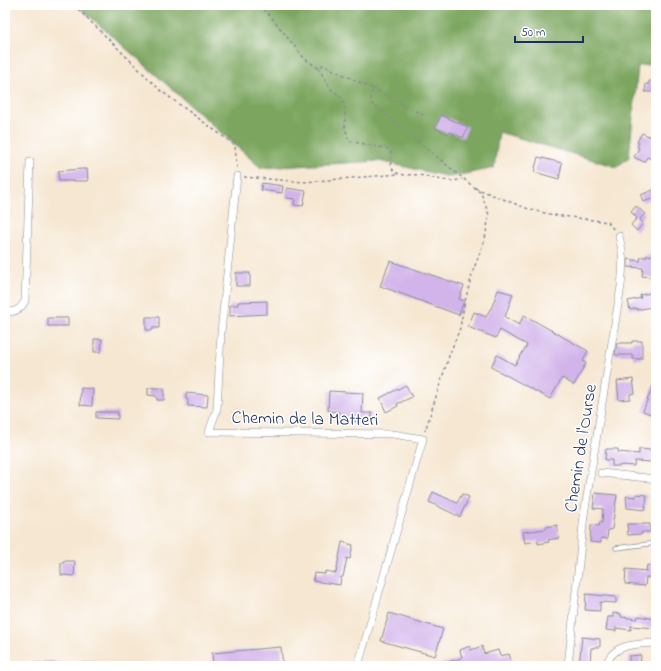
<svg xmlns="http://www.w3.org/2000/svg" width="661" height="671" viewBox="0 0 661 671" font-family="'Indie Flower',sans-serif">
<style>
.forest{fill:#7ba65f;stroke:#4b6a5e}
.building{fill:#d2b3ea}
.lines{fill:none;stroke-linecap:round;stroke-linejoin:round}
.lane-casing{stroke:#888b98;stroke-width:5}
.street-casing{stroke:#888b98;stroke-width:8}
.path{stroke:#888b98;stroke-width:1.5;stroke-dasharray:3 3;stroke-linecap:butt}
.lane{stroke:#fff;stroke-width:3.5}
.street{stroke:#fff;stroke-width:7}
.labels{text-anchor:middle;stroke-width:3;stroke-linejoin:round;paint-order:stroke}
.street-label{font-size:18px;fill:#1b2f5e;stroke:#fff}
</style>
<rect width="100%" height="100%" fill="#fff"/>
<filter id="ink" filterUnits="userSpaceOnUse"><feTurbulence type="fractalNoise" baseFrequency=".025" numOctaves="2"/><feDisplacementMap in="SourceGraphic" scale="8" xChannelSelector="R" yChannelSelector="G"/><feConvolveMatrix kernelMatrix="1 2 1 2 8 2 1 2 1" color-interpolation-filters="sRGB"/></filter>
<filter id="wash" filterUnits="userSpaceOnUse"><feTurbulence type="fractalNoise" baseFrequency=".012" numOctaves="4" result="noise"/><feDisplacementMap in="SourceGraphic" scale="16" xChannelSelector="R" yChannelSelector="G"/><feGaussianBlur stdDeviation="0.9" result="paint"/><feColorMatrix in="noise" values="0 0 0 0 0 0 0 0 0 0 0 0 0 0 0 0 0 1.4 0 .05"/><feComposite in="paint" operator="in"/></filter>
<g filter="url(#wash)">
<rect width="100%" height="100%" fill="#f6e7d2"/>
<path class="forest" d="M77,5H656V64L638,66L629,157L617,167L499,132L494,168L450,177L379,161L261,168Z"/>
<g id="blocks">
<g class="building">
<path d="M649,81H656V92H645L646,84H649Z"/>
<path d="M441,115L468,127L463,138L450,132L449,134L435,128Z"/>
<path d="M642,133L653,138L651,143L656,146L653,155L651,159L647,157L644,162L634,157L639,148L637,147L639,143L637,142Z"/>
<path d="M538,157L562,163L559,179L534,172Z"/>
<path d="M82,169H87L88,181H59L58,171Z"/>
<path d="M262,183L283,186L282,193L261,190Z"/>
<path d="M287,188L306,191L303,206L294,205L295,199L286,198Z"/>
<path d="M653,190L655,198L643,202L641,195Z"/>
<path d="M636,206L645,214L640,219L643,223L637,231L631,225L637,218L631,212Z"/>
<path d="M647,255L656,256V278L642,276L643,268L628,267V259L640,261L641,257H647Z"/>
<path d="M390,261L464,286L459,299L464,301L459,315L380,286Z"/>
<rect x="236" y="273" width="14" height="13"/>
<path d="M498,290L513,294L505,317L519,325L524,315L588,351L583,361L586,363L574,385L562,378L550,399L491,367L497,355L515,365L527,345L500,330L496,338L468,327L474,312L486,317L490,309H491Z"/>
<path d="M655,292L656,304L651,305V307L637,310V308L630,310L628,301L641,298L640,295Z"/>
<path d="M267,301V314L230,316V305H238V302Z"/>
<path d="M146,317H159V328H153V330H146Z"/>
<rect x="48" y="318" width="20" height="8"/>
<path d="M94,339H102L101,352H94Z"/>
<path d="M632,341H642V359H633V355H615L617,343H632Z"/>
<path d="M656,378V416L643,411Z"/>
<path d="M633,379L635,393L630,394V399L619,400L617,381Z"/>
<path d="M406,385L412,397L397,404L398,406L386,412L380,398Z"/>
<path d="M81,388L93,389L92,406L80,405Z"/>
<path d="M148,388H164V400H157L156,396L148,395Z"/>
<path d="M329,391L363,393L362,413H372V422L339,421V412L328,411Z"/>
<path d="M186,393L208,395L207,407L188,406V400L186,399Z"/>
<path d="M96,412H118V419L96,418Z"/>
<path d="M606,449H618V452L639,454V449L653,450L652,462L635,461L634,466L621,465L620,466H612V460H605Z"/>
<path d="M433,492L457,503L462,494L469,497L460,517L429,502Z"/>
<path d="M595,493L617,495L612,529L608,530L607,539L601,538V543L590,542L591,525L599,526L600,522L602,523L603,509L593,508Z"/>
<path d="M636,494L647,495L645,510L627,508L626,496L636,497Z"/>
<path d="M627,524H650V532H642V534L628,535Z"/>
<path d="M557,525L559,538L548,540L549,542L538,544V541L525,543L523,532L546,529V527Z"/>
<path d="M342,542L353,545L350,559L347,558L343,577H341L340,585L313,581L314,573L325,574V571L336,573Z"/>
<path d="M64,561H75L74,576L61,575V563H64Z"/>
<path d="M647,565L656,566V578L646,577L645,586L625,584L626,569L646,571Z"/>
<path d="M586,594L616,597V603L600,602V611L585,610Z"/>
<path d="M389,613L443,629L435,656L381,641Z"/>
<path d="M613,613L621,614V617L637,619L638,616L656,619V628L631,626V630L616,628V631L606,630L608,617H613Z"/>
<path d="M582,637L600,639V647H594V648H591L590,666H579Z"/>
<path d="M470,646L471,650L482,646L484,654L498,650L500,656L509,654L513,666H441V664L462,658L460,650Z"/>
<path d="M281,647L283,666H213L212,653Z"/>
<path d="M641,655L640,666H629V656Z"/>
</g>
</g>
</g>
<g filter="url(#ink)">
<use href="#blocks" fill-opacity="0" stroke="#888b98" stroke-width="1"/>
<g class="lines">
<defs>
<path id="lane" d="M616,548L656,543"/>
<g id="street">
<path d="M237,176L221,332L217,409L209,432L393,434L423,439L358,666"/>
<path d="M5,312C16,312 20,310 25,301L30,162"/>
<path d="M601,473L656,479"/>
<path d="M36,666H123"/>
<path d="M568,666L584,515L621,286C623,268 624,254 619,236"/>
<path d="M606,666C612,643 637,644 656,643"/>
</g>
</defs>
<use href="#lane" class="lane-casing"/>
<use href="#street" class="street-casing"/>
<g class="path">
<path d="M74,5L161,91L235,145L237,168"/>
<path d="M259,5L272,18L304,58L318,68L323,65L372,88"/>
<path d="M318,68L332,90L342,98L345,109V127L349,141L389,149L392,154C390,161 390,170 397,173C403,176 413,174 419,175C433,177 448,184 462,179"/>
<path d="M423,115L373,88L371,95V103L481,193L489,215L485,239L473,271L464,305L460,328L449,356L425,431"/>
<path d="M244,177L303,182L398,174"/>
<path d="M475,188L531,210L554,215L608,222L614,230"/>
</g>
<use href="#lane" class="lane"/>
<use href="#street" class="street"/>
</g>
</g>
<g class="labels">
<g class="street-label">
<text transform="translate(305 418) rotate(1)" y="6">Chemin de la Matteri</text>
<text transform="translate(580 448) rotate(-81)" y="6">Chemin de l'Ourse</text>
</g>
</g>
<rect width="661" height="671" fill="none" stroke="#fff" stroke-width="20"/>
<path d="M515 36v6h68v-6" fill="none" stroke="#1b2f5e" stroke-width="2"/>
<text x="521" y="36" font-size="12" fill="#1b2f5e" stroke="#ffffff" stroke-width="3" paint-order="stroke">50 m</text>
</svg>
